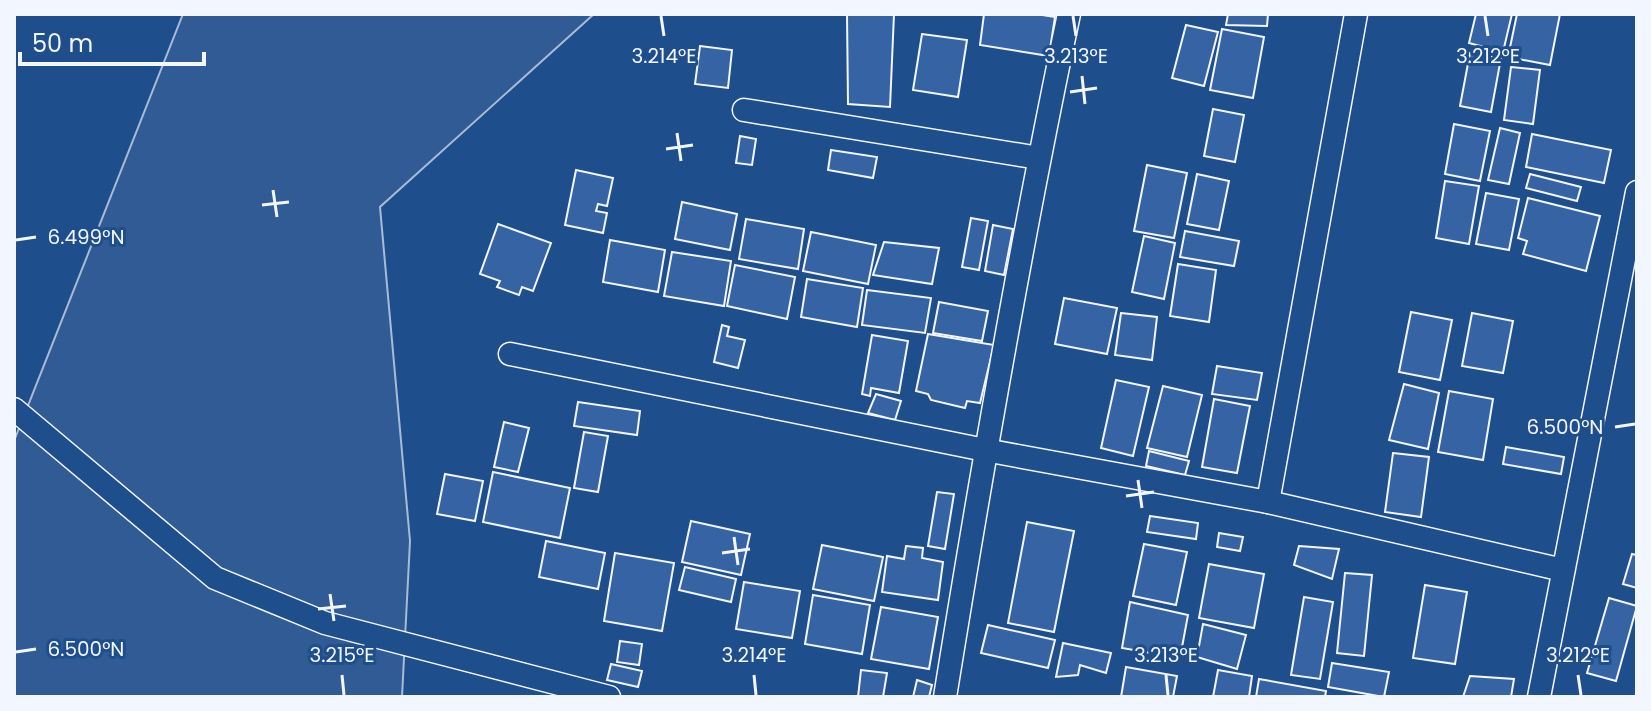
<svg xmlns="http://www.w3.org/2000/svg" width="1651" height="711" viewBox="0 0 1651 711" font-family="Poppins,sans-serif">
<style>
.built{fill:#305b95;stroke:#a8bbd7;stroke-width:2}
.building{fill:#3563a3;stroke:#f2f6ff;stroke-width:2}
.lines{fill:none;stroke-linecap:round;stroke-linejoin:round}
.street-casing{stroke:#f2f6ff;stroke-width:25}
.street{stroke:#1f4e8c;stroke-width:22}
.ticks{fill:none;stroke:#f2f6ff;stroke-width:3}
.ticks-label{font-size:20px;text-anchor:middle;fill:#f2f6ff;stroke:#1f4e8c;stroke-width:6;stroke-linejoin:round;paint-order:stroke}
</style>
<rect width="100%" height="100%" fill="#1f4e8c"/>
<path class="built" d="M183,14H594L380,207L410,541L402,697H14V441Z"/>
<g class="building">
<path d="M847,14H894L890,107L848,104Z"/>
<path d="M984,14H1036L1055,17L1049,56L980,45Z"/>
<path d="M1228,14H1268L1267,26L1226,25Z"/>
<path d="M1476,14H1512L1503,52L1469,43Z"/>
<path d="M1517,14H1560L1550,65L1508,57Z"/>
<path d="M1186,25L1218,32L1204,86L1172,78Z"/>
<path d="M1222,29L1264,37L1253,98L1210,90Z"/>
<path d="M922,34L967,40L958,97L913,90Z"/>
<path d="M700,46L732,50L728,88L695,84Z"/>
<path d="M1470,53L1501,58L1491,112L1460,106Z"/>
<path d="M1511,67L1540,70L1533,124L1504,120Z"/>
<path d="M1213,109L1244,115L1235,162L1204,156Z"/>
<path d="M1454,124L1490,131L1480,181L1445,174Z"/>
<path d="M1500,128L1520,133L1509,184L1488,180Z"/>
<path d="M1532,134L1611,150L1604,183L1526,167Z"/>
<path d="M740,136L756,139L752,165L736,163Z"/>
<path d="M831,150L877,157L873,178L828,170Z"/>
<path d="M1147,165L1187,173L1174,238L1134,231Z"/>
<path d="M576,170L613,178L607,206L598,204L596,211L607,213L603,233L565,225Z"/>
<path d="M1197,174L1229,181L1219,230L1187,224Z"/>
<path d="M1530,174L1581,187L1577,201L1526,188Z"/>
<path d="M1445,181L1479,186L1469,244L1436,238Z"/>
<path d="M1486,193L1519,199L1509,250L1476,244Z"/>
<path d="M1528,198L1600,216L1586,271L1523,254L1527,241L1518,238Z"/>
<path d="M682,202L737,214L730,250L675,239Z"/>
<path d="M971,218L988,221L979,270L962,267Z"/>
<path d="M746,219L804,229L798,269L739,259Z"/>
<path d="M498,224L551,243L533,291L522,287L519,295L497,287L500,281L480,274Z"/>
<path d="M993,225L1013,229L1004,275L985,271Z"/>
<path d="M1185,231L1239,241L1234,266L1180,257Z"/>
<path d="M811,232L876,245L868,284L803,271Z"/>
<path d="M1144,236L1175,243L1164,299L1132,292Z"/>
<path d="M610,240L665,250L658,292L603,282Z"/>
<path d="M884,242L939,248L932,284L873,275Z"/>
<path d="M672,252L731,261L724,306L664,296Z"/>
<path d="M1178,264L1216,270L1209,322L1170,316Z"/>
<path d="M735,265L795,277L787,319L727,306Z"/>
<path d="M807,279L863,288L857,327L801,317Z"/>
<path d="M867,290L931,298L925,333L862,325Z"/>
<path d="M1064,298L1117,308L1107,354L1055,344Z"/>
<path d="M939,302L988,311L982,341L933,333Z"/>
<path d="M1411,312L1452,320L1440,380L1399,372Z"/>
<path d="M1121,313L1157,317L1152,360L1115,355Z"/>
<path d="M1472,313L1513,321L1503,373L1462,366Z"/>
<path d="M722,325L729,327L727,336L745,340L738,368L714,362Z"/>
<path d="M928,334L994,345L980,403L967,401L965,408L931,400L928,394L916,391Z"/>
<path d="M872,335L908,341L899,393L871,388L870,396L862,394Z"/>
<path d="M1217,366L1262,373L1257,400L1212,394Z"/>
<path d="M1116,380L1149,387L1133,456L1101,448Z"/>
<path d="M1404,384L1439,393L1428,449L1389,440Z"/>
<path d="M1163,386L1202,395L1187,457L1147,448Z"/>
<path d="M1449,391L1493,399L1483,460L1438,452Z"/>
<path d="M876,394L901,401L895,420L868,413Z"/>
<path d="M1214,399L1250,406L1237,473L1202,467Z"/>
<path d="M578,402L640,411L637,435L574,426Z"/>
<path d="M504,422L529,428L518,472L494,467Z"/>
<path d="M584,432L608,436L598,492L574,488Z"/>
<path d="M1506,447L1564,457L1561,474L1503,464Z"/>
<path d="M1149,451L1189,461L1185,475L1146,466Z"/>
<path d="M1393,453L1429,457L1421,517L1385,512Z"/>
<path d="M493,472L570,488L560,538L483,522Z"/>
<path d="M445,474L483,481L475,521L437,514Z"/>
<path d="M937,492L954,494L945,549L928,546Z"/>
<path d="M1150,516L1198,523L1196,539L1147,532Z"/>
<path d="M691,521L750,534L741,575L682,562Z"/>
<path d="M1027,522L1074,531L1054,632L1008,623Z"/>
<path d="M1219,533L1243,537L1240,551L1217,547Z"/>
<path d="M546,541L605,553L598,589L539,577Z"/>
<path d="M1144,544L1187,552L1176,605L1133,596Z"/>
<path d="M822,545L883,557L874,601L813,589Z"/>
<path d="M906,546L923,548L922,558L943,562L938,600L882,592L887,556L904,559Z"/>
<path d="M1299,546L1339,549L1332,579L1294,565Z"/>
<path d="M615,553L674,563L662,631L604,621Z"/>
<path d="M1632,554L1637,555V588L1623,584Z"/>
<path d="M1209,564L1264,574L1254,628L1199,618Z"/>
<path d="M685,567L736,579L731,602L679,590Z"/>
<path d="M1345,573L1372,575L1364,656L1337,653Z"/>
<path d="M744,582L800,591L792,638L736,629Z"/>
<path d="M1425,585L1467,592L1455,664L1413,658Z"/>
<path d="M813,595L870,605L862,654L805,644Z"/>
<path d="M1304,597L1333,602L1320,679L1291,675Z"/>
<path d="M1609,598L1637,606L1616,681L1587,673Z"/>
<path d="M1130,602L1188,615L1180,658L1122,648Z"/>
<path d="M881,607L938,617L929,669L871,659Z"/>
<path d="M1203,624L1246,635L1237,669L1197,657Z"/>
<path d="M988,625L1055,640L1048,668L981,653Z"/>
<path d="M620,641L642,644L639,665L617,662Z"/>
<path d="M1063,643L1111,653L1106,673L1080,665L1078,675L1056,677Z"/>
<path d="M1332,663L1389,672L1384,697L1328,687Z"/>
<path d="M611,664L642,671L638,687L607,680Z"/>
<path d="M1126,667L1177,676L1173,697H1121Z"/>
<path d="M861,670L887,673L883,697H858Z"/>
<path d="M1218,670L1252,676L1249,697H1213Z"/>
<path d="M1470,676L1514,679L1511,697H1463Z"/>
<path d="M1259,679L1326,691L1325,697H1256Z"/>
<path d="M917,680L932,685L929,697H913Z"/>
</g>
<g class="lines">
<defs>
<g id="street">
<path d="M744,110L1039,158"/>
<path d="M510,354L985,450L1268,502L1563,570"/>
<path d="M14,409L215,578L325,623L609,697"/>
<path d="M1268,502L1356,14"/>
<path d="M945,697C982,468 1021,241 1069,14"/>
<path d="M1539,697L1637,192"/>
</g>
</defs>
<use href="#street" class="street-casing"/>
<use href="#street" class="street"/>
</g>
<path class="ticks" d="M661,16L664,36M1073,16L1076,36M1485,16L1488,36M1082,76L1085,104M1070,92L1097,88M677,133L681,161M666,149L693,145M273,190L277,217M262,205L289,202M16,240L36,237M1615,427L1635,424M1138,480L1142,508M1126,496L1154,492M734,537L738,565M722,553L750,549M330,594L334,621M318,609L346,606M16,652L36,649M342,675L344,695M754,675L756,695M1166,675L1168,695M1578,675L1581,695"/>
<g class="ticks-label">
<text x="664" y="63">3.214°E</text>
<text x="1076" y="63">3.213°E</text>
<text x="1488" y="63">3.212°E</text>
<text x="86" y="244">6.499°N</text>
<text x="1565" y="434">6.500°N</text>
<text x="86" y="656">6.500°N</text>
<text x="342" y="662">3.215°E</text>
<text x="754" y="662">3.214°E</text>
<text x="1166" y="662">3.213°E</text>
<text x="1578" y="662">3.212°E</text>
</g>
<rect width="1651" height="711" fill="none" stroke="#f2f6ff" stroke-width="32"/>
<path d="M20 52v12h184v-12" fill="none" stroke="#f2f6ff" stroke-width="4"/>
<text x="32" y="52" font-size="24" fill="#f2f6ff" stroke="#1f4e8c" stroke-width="6" paint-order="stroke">50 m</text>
</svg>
